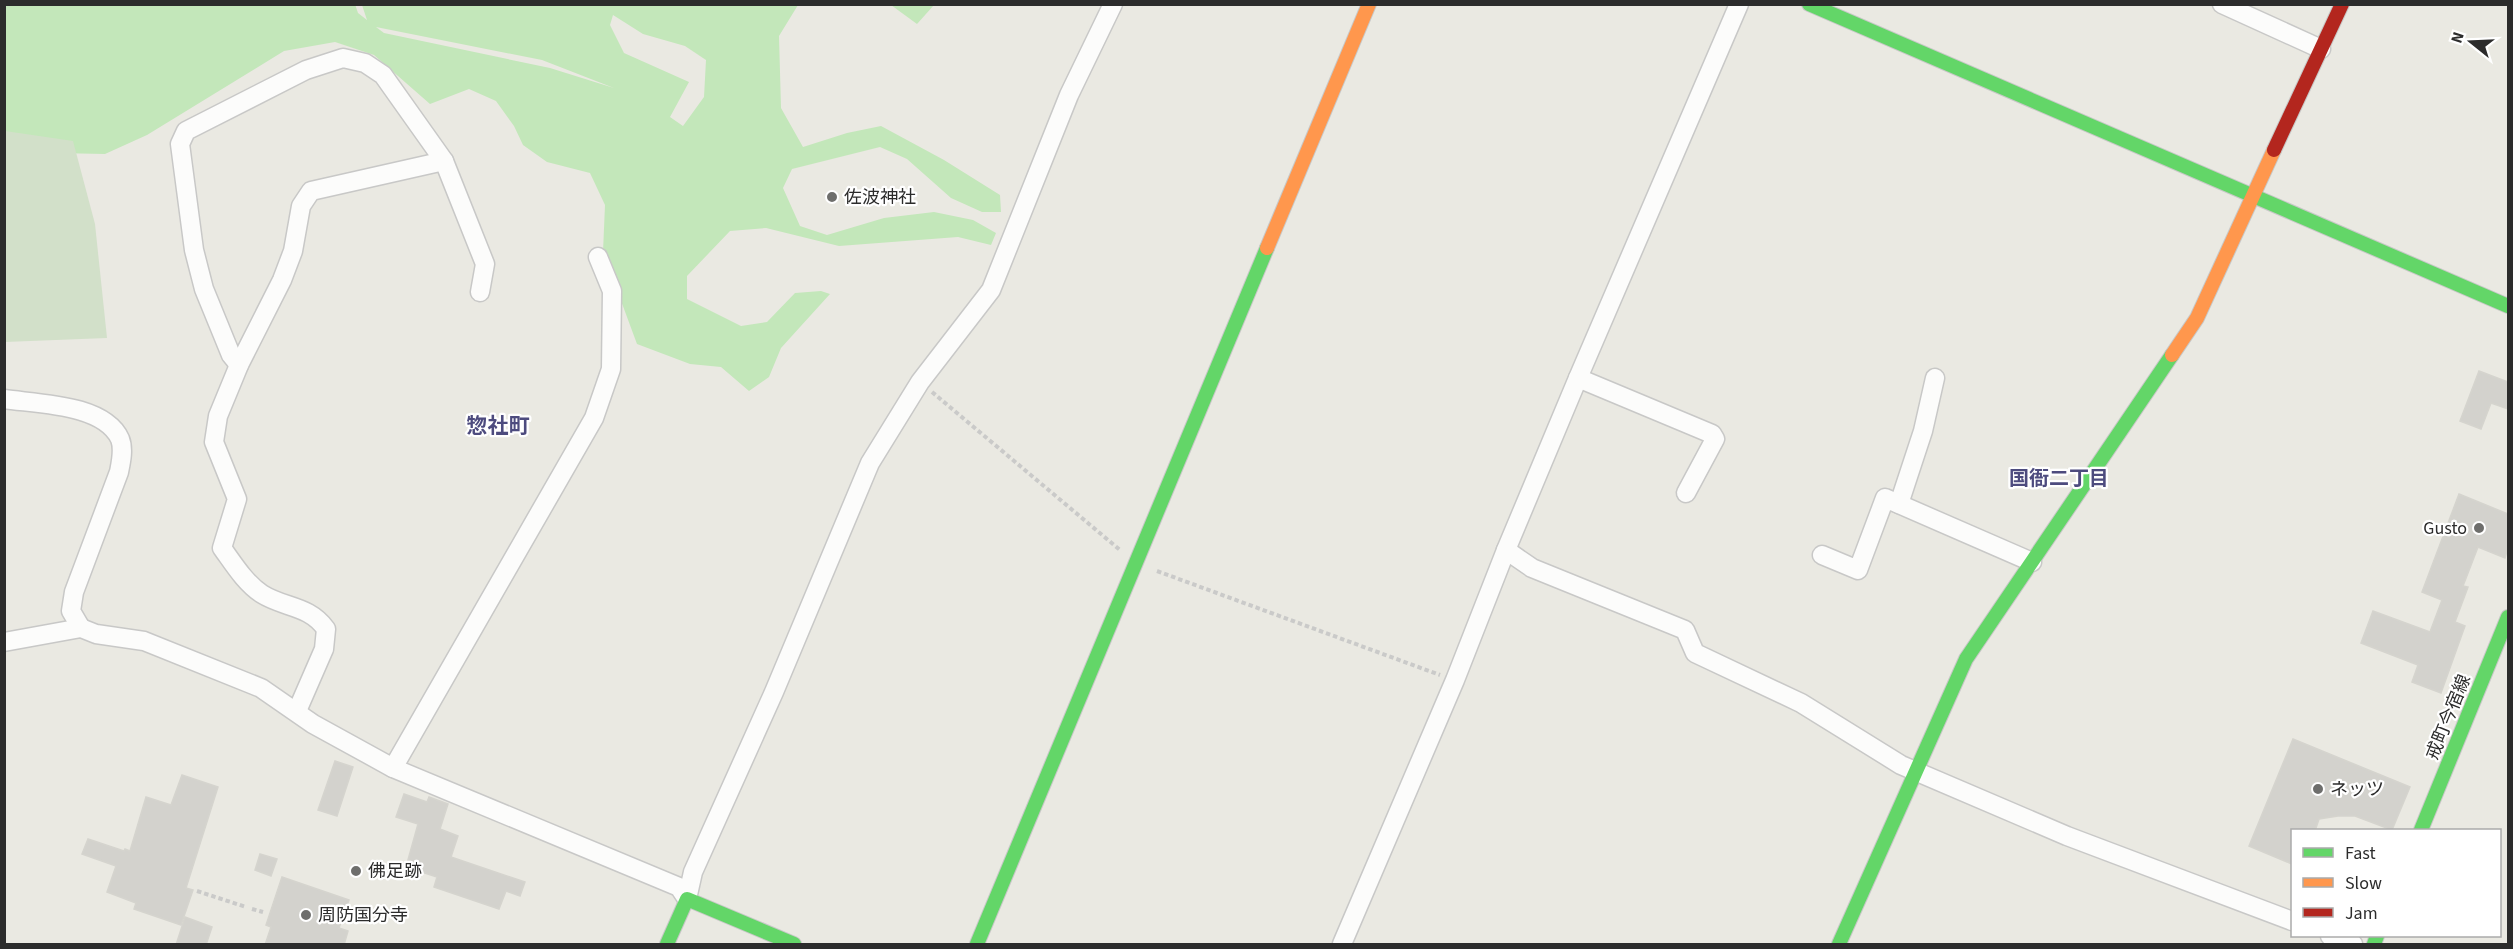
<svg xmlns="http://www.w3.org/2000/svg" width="2513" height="949" viewBox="0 0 2513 949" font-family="'Source Sans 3','Noto Sans JP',sans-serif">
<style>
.green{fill:#c3e7ba;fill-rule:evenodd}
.cemetery{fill:#d2e0c9}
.building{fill:#d3d2cd;stroke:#d5d4ce;stroke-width:1.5}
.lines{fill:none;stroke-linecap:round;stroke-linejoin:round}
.street-casing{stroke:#c8c8c7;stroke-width:21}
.fast-casing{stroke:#c8c8c7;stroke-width:16}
.slow-casing{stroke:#c8c8c7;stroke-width:16}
.jam-casing{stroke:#c8c8c7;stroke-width:16}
.path{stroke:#cacac9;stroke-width:4;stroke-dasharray:4.5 3;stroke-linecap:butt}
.street{stroke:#fcfcfb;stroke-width:18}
.fast{stroke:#63d668;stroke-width:14}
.slow{stroke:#ff974d;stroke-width:14}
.jam{stroke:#b3261e;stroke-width:14}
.poi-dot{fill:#6e6e6c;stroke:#fff;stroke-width:2}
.labels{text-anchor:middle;stroke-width:4.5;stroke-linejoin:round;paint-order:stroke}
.poi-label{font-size:18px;fill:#2c2c2c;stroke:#fff;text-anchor:start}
.street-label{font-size:18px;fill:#2c2c2c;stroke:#fff}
.neighbourhood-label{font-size:20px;font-weight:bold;fill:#4d4b7e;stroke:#fff}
.quarter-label{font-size:21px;font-weight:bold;fill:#4d4b7e;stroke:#fff}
</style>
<rect width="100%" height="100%" fill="#eae9e2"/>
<g class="green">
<path d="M355,4L358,13L367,20L362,5H798L779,36L781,108L803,147L847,133L881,126L944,160L1000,195L1001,212H982L951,198L907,159L880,147L792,169L783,188L800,226L827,235L884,218L934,212L973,220L996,233L991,245L958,237L839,246L766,228L730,231L687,276V299L741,326L767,322L795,293L821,291L830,294L781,348L769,377L749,391L721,367L690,364L637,344L603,252L605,205L590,173L547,162L523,145L514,126L496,101L469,89L430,104L374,55L335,42L284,51L147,135L105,154L5,152V5ZM613,15L643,34L685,46L706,60L704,97L683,126L670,117L689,82L624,53L610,25ZM376,27L542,60L614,88L550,68L384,33Z"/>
<path d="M891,5H934L917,24Z"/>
</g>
<path class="cemetery" d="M5,131L73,141L95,224L107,338L5,342Z"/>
<g class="building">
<path d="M2479,371L2508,382V409L2491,403L2481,429L2460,421Z"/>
<path d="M2459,494L2508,514V548L2505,558L2478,547L2463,586L2468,587L2455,622L2465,626L2441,693L2412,682L2418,665L2361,643L2373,611L2430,632L2442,600L2422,592Z"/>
<path d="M2293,739L2410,787L2392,830L2355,816H2338L2319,819L2315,831H2292V864L2249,846Z"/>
<path d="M335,761L353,767L337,816L318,810Z"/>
<path d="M182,775L218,787L186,888L193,890L181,925L134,909L136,903L107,892L116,866L82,854L88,839L124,851L125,849L130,851L146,797L171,805Z"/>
<path d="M404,794L427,802L429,797L448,804L440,829L458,836L451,857L525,882L520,896L506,891L499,909L434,887L437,877L406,867L418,824L396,817Z"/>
<path d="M260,854L277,859L271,876L255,870Z"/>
<path d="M282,877L349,900L339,928L348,931L344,945H265L271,927L266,925Z"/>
<path d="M185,917L212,927L206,945H176Z"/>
</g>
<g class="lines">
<defs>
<g id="street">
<path d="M2222,4L2321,49"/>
<path d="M239,365L231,355L204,289L194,250L180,144L186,131L306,70L343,58L365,63L383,75L444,161L485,264L480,292"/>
<path d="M1578,378L1712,434L1715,439L1686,493"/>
<path d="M4,399C38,404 104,404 120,439C124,449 121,462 119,472L74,592L71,611L81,628"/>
<path d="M1899,504L1923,431L1935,378"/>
<path d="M1506,550L1532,568L1685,630L1695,653L1801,703L1901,765L2067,836L2292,921"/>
<path d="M1822,555L1858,570L1885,498L2032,562"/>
<path d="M4,642L81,628L96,634L144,641L261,688L313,724L393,768L679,887L687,899"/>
<path d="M297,711L324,649L326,629C309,605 284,608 262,594C245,583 233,563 222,548L237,499L214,442L218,416L239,365L282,280L293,251L301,206L311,191L444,161"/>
<path d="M393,768L594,418L611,369L612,291L598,257"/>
<path d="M687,899L693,872L774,692L870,463L920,382L991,290L1069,95L1113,4"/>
<path d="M2330,936L2353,944"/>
<path d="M1342,944L1455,680L1506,550L1578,378L1739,4"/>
</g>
<g id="fast">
<path d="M1809,4L2508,306"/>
<path d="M2421,830L2508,617"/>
<path d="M667,944L687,899L794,944"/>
<path d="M977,944L1267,248"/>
<path d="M1839,944L1966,659L2172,355"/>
<path d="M2374,944L2377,936"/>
</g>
<g id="slow">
<path d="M1267,248L1369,4"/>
<path d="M2172,355L2197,318L2274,150"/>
</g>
<path id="jam" d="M2274,150L2342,4"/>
</defs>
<use href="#street" class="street-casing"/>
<use href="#fast" class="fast-casing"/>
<use href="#slow" class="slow-casing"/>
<use href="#jam" class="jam-casing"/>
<g class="path">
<path d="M932,392L1120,550"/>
<path d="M1157,571L1440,675"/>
<path d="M197,891L246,907"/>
<path d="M252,909L263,912"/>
</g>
<use href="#street" class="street"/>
<use href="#fast" class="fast"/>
<use href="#slow" class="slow"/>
<use href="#jam" class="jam"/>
</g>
<g class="poi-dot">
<circle cx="832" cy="197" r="6"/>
<circle cx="2479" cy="528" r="6"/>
<circle cx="2318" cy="789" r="6"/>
<circle cx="356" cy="871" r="6"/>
<circle cx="306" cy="915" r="6"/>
</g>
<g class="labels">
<g class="poi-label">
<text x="844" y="203">佐波神社</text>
<text x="2467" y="534" text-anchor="end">Gusto</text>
<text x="2330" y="795">ネッツ</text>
<text x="368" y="877">佛足跡</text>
<text x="318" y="921">周防国分寺</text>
</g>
<g class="street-label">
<text transform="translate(2448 717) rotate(-68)" y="6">戒町今宿線</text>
</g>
<g class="neighbourhood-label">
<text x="2059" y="485">国衙二丁目</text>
</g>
<g class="quarter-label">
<text x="498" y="433">惣社町</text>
</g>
</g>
<rect width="2513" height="949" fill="none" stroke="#2c2c2c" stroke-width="12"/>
<rect x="2291" y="829" width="210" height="108" fill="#ffffff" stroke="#ababab" stroke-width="1.5"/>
<rect x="2303" y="848" width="30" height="9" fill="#63d668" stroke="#ababab" stroke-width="1.5"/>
<text x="2345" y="859" font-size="18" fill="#2c2c2c">Fast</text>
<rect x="2303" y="878" width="30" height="9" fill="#ff974d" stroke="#ababab" stroke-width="1.5"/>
<text x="2345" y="889" font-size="18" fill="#2c2c2c">Slow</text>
<rect x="2303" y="908" width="30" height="9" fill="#b3261e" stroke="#ababab" stroke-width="1.5"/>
<text x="2345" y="919" font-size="18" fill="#2c2c2c">Jam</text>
<g transform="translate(2471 42) rotate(288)" stroke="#ffffff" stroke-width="4.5" paint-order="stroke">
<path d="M0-4.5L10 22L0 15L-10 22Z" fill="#2c2c2c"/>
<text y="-9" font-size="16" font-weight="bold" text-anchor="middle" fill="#2c2c2c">N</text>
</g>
</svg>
